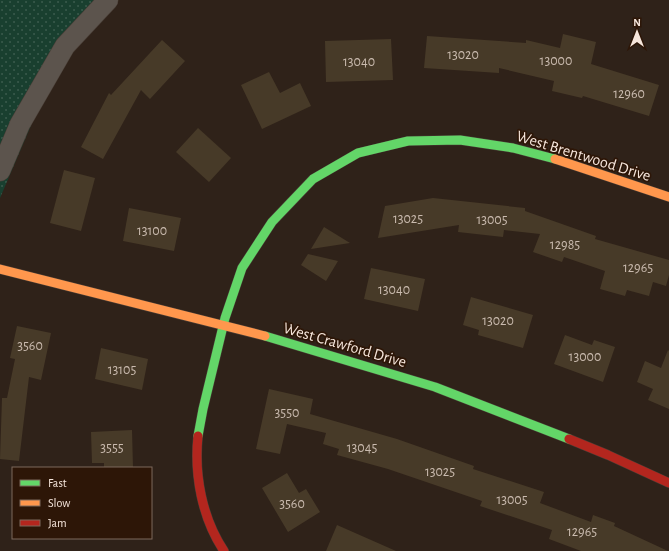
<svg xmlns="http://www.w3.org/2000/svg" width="669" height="551" viewBox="0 0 669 551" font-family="'Alegreya Sans',sans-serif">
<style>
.park{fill:url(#park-dots)}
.building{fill:#473a28}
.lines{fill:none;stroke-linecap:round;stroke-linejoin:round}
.street-casing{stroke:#493e36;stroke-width:21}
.fast-casing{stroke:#493e36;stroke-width:10}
.slow-casing{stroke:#493e36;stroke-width:10}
.jam-casing{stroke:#493e36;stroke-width:10}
.street{stroke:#5c544d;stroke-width:20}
.fast{stroke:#63d668;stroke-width:9}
.slow{stroke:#ff974d;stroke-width:9}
.jam{stroke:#b3261e;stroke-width:9}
.labels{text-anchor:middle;stroke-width:3.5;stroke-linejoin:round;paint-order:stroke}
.number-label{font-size:14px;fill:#cabbaf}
.street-label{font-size:16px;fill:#f6e6dc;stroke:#2d1607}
</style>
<defs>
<pattern id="park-dots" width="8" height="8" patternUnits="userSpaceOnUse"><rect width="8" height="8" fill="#193f2f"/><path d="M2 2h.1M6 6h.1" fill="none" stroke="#3b5b4d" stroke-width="1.8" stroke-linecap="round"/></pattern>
</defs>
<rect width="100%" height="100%" fill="#2f2219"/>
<path class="park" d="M0,0H110L65,46L0,198Z"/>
<g class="building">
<path d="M563,34L596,42L591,64L659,85L649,116L583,96L582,98L552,91L554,81L499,68V73L424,68L427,36L526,43V40L560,48Z"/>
<path d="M391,39L393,80L326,82L325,41Z"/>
<path d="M162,40L185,61L150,99L141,90L103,159L81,147L109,93L111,95Z"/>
<path d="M269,72L280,93L300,83L311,106L262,129L241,85Z"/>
<path d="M198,128L231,158L209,182L176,152Z"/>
<path d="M64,170L95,178L81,231L50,223Z"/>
<path d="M433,198L525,208V211L596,236L595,239L669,260V275L666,286L653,282L649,296L627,290L625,296L600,289L605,271L564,257L562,262L533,252L540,234L504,230L503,237L458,232L459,225L378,238L385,206Z"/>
<path d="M129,208L181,218L174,251L123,241Z"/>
<path d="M324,227L350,243L311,249Z"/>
<path d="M308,254L338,261L326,281L301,265Z"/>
<path d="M371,268L425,279L418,311L364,299Z"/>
<path d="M471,297L533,315L523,348L478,335L479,330L463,325Z"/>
<path d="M17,326L51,333L41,380L29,377L19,461L0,459L2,398H7L15,359L10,358Z"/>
<path d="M565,335L592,345L594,340L615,347L603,382L554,364Z"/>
<path d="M101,348L148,359L142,390L95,379Z"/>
<path d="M668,350L669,351V409L648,400L653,389L637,382L645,361L661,368Z"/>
<path d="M269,389L313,399L310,414L397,439L474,466L473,469L544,492L540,503L591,522L593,515L615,523L614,526L668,551H581L549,539L552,530L480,506L482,501L388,469L337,455L339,449L323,444L326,433L287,424L280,454L256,449Z"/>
<path d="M132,430L133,468H104V463H92L91,432Z"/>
<path d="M287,473L299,493L306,489L320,512L288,532L262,488Z"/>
<path d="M337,525L396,551H326Z"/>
</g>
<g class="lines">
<defs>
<path id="street" d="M0,171L20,124L65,46L108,0"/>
<g id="fast">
<path d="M265,336L435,387L569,439"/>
<path d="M198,436L203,409L225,318L242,268L272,222L313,179L358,153L408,141L460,140L513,148L555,159"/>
</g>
<g id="slow">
<path d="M555,159L669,197"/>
<path d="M0,269L265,336"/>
</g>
<g id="jam">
<path d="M198,436C194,475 202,518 224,551"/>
<path d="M569,439L608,455L669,483"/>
</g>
</defs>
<use href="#street" class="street-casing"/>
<use href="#fast" class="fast-casing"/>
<use href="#slow" class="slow-casing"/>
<use href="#jam" class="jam-casing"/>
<use href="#street" class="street"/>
<use href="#fast" class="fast"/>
<use href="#slow" class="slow"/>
<use href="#jam" class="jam"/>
</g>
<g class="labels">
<g class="number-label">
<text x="463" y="59">13020</text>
<text x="556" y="65">13000</text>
<text x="359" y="66">13040</text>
<text x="629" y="98">12960</text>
<text x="408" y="223">13025</text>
<text x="492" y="224">13005</text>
<text x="152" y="235">13100</text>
<text x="565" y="249">12985</text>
<text x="638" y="272">12965</text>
<text x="394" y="294">13040</text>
<text x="498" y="325">13020</text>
<text x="30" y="350">3560</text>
<text x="585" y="361">13000</text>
<text x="122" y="374">13105</text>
<text x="287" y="417">3550</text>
<text x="112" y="452">3555</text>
<text x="362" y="452">13045</text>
<text x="440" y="476">13025</text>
<text x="512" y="504">13005</text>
<text x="292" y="508">3560</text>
<text x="582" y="536">12965</text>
</g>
<g class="street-label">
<text transform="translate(584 155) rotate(17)" y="6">West Brentwood Drive</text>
<text transform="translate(345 344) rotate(16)" y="6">West Crawford Drive</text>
</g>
</g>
<rect x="12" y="467" width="140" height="72" fill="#2d1607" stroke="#7d695c"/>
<rect x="20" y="480" width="20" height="6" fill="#63d668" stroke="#7d695c"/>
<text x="48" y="487" font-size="12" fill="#f6e6dc">Fast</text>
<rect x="20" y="500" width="20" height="6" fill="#ff974d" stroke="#7d695c"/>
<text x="48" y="507" font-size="12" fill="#f6e6dc">Slow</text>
<rect x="20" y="520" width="20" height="6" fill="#b3261e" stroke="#7d695c"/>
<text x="48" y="527" font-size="12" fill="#f6e6dc">Jam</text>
<g transform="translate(637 32)" stroke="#2d1607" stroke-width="3" paint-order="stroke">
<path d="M0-3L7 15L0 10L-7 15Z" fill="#f6e6dc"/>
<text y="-6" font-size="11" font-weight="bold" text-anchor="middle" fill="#f6e6dc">N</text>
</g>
</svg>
